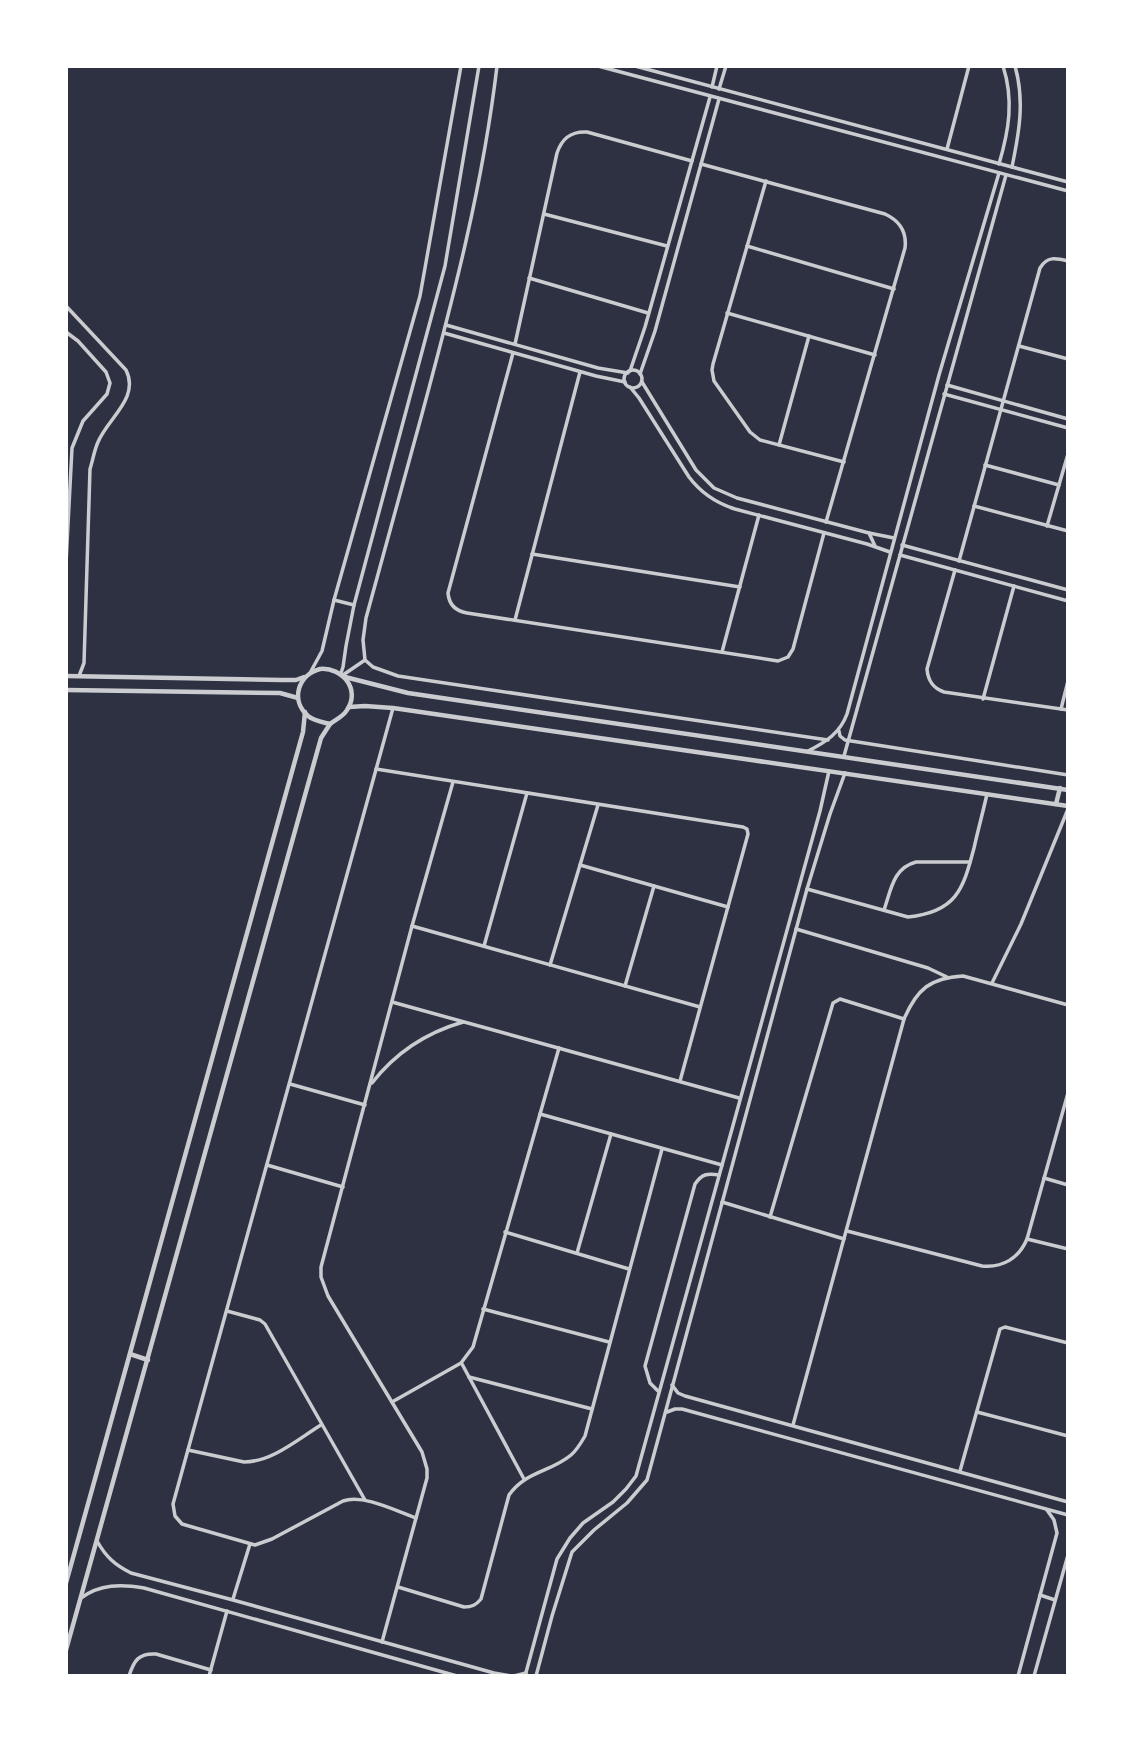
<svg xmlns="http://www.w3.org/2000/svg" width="1134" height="1742" viewBox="0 0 1134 1742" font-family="Karla,sans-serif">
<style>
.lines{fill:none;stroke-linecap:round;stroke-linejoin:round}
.minor{stroke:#caccd0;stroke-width:3.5}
.tertiary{stroke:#caccd0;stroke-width:4.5}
</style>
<rect width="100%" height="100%" fill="#2d3142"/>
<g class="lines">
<g class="minor">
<path d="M497,66C483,185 453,299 422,414C403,482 385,550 366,618L363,640L365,660L373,667L398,676L828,740"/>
<path d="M598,66L1068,191"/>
<path d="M635,66L1068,182"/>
<path d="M712,87L717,66"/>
<path d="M719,89L726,66"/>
<path d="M947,149L969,66"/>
<path d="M701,164L885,214C900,221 907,232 905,248L826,522"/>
<path d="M999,164C1009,130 1014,100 1003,66"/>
<path d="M1012,167C1019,133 1025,101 1015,66"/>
<path d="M766,181L713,364L712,370L714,381L750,432L760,440L844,462"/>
<path d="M544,214L667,246"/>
<path d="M747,246L894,289"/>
<path d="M529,278L648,313"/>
<path d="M66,306L126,370C140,398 108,418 98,442C94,451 93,460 90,469L84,663L79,676"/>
<path d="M727,313L875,355"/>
<path d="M446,325L598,368L628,373"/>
<path d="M66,332L78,341L106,372L110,383L107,394L83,421L72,448L66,563"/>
<path d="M444,333L596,376L625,382"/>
<path d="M515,344L557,153C562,138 571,131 587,132L692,161"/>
<path d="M1019,346L1068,359"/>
<path d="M513,353L448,593C449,604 455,611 467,613L778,661L788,657L793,649L824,533"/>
<circle cx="633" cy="379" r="9"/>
<path d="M630,371L645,327L710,97"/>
<path d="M640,374L655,331L719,99"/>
<path d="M642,382L696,470L714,488L737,498L869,533L875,546"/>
<path d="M947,385L1068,419"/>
<path d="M630,387L639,398L689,477C701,493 716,503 735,509L867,544L890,552"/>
<path d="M944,394L1068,428"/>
<path d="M779,445L809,336"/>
<path d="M985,465L1059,485"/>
<path d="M974,506L1068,531"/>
<path d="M1047,526L1068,454"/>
<path d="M869,533L894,538"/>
<path d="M902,545L1068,590"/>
<path d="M532,554L740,587"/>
<path d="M900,555L1068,601"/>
<path d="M959,561L1040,268C1047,256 1056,258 1068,261"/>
<path d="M955,570L927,669C928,681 933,688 944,692L1068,710"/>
<path d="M334,600L354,605"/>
<path d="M515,620L580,372"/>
<path d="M722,652L759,515"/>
<path d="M310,673L322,651L334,600L420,296L461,66"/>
<path d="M341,673L343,667L346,646L354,605L445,266L479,66"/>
<path d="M343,675L365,660"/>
<path d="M983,699L1014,586"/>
<path d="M393,708L173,1504L175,1516L182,1524L255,1545L272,1539L343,1501C364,1494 396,1511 416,1518"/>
<path d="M1061,709L1068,681"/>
<path d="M839,731L840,736L845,740L1068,775"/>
<path d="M808,751C826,742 840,733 847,714L939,375L999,173"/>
<path d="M844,756L1006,175"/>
<path d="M376,769L743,827L747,829L748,834L680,1081"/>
<path d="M580,865L728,907"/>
<path d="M807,889L908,917C956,912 963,890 974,848C978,830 983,812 987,794"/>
<path d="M884,910C891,890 893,868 916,862H970"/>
<path d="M412,926L700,1007"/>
<path d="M796,929L928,968L947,977"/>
<path d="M484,946L527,793"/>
<path d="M550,965L598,805"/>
<path d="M992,983L1021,924L1068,809"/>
<path d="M625,986L654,886"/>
<path d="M392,1002L739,1098"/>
<path d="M372,1083C396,1052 425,1033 463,1022"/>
<path d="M290,1084L365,1105"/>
<path d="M540,1114L722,1165"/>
<path d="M267,1165L343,1187"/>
<path d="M1044,1178L1068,1185"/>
<path d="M722,1202L844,1239"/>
<path d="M770,1217L833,1003L840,999L904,1019"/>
<path d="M847,1231L982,1266C1003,1268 1019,1258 1027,1239L1068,1093"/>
<path d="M505,1232L629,1269"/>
<path d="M1027,1239L1068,1249"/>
<path d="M577,1253L611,1134"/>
<path d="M483,1309L609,1342"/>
<path d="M227,1311L260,1320L265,1324L365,1500"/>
<path d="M462,1364L524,1479"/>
<path d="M469,1377L592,1409"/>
<path d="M672,1385L678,1393L685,1396L1068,1502"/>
<path d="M658,1391L650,1383L645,1366L695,1184C702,1174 707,1173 719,1175"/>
<path d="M392,1402L461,1363L473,1347L559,1048"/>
<path d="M667,1412L675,1409H682L1068,1515"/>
<path d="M977,1412L1068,1436"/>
<path d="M793,1425L904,1019C917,989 930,978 963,976L1068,1005"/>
<path d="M188,1450L244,1462C272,1462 298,1439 321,1425"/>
<path d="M960,1471L1000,1329L1005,1327L1009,1328L1068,1343"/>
<path d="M97,1541C106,1557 115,1565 131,1573L233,1600L494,1673L511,1676"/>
<path d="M398,1587L464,1607C472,1607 476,1605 481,1599L509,1495C526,1471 551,1472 571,1455C577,1450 581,1443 585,1436L662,1149"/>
<path d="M1040,1595L1055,1600"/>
<path d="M81,1598C100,1584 121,1584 144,1588L457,1676"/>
<path d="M233,1599L250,1544"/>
<path d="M382,1642L427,1478V1469L422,1452L328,1296L321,1277V1267L412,926L453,782"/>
<path d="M129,1676C134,1660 139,1653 156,1654L211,1670"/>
<path d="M209,1676L227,1611"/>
<path d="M514,1676L526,1673"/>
<path d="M525,1676L557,1559L570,1538L583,1523L613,1502L626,1489L636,1476L820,811L829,771"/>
<path d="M536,1676L552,1616L572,1552L594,1530L627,1503L647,1480L807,889L830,814L845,773"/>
<path d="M1018,1676L1057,1533L1054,1520L1047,1510"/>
<path d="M1034,1676L1068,1555"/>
</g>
<g class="tertiary">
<path d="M320,669C342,667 361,689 347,710C343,717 336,719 330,724C322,722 314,721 308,716C290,700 298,675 320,669Z"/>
<path d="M66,676L282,680H296L304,677"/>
<path d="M345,677L408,693L1068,790"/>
<path d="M66,690L280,693L298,698"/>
<path d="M349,707L365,706L393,708L1068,806"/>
<path d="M1056,804L1060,788"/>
<path d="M130,1354L148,1360"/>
<path d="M66,1583L303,732L305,712"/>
<path d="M66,1650L321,738L330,724"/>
</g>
</g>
<rect width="1134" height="1742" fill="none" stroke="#ffffff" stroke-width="136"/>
</svg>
